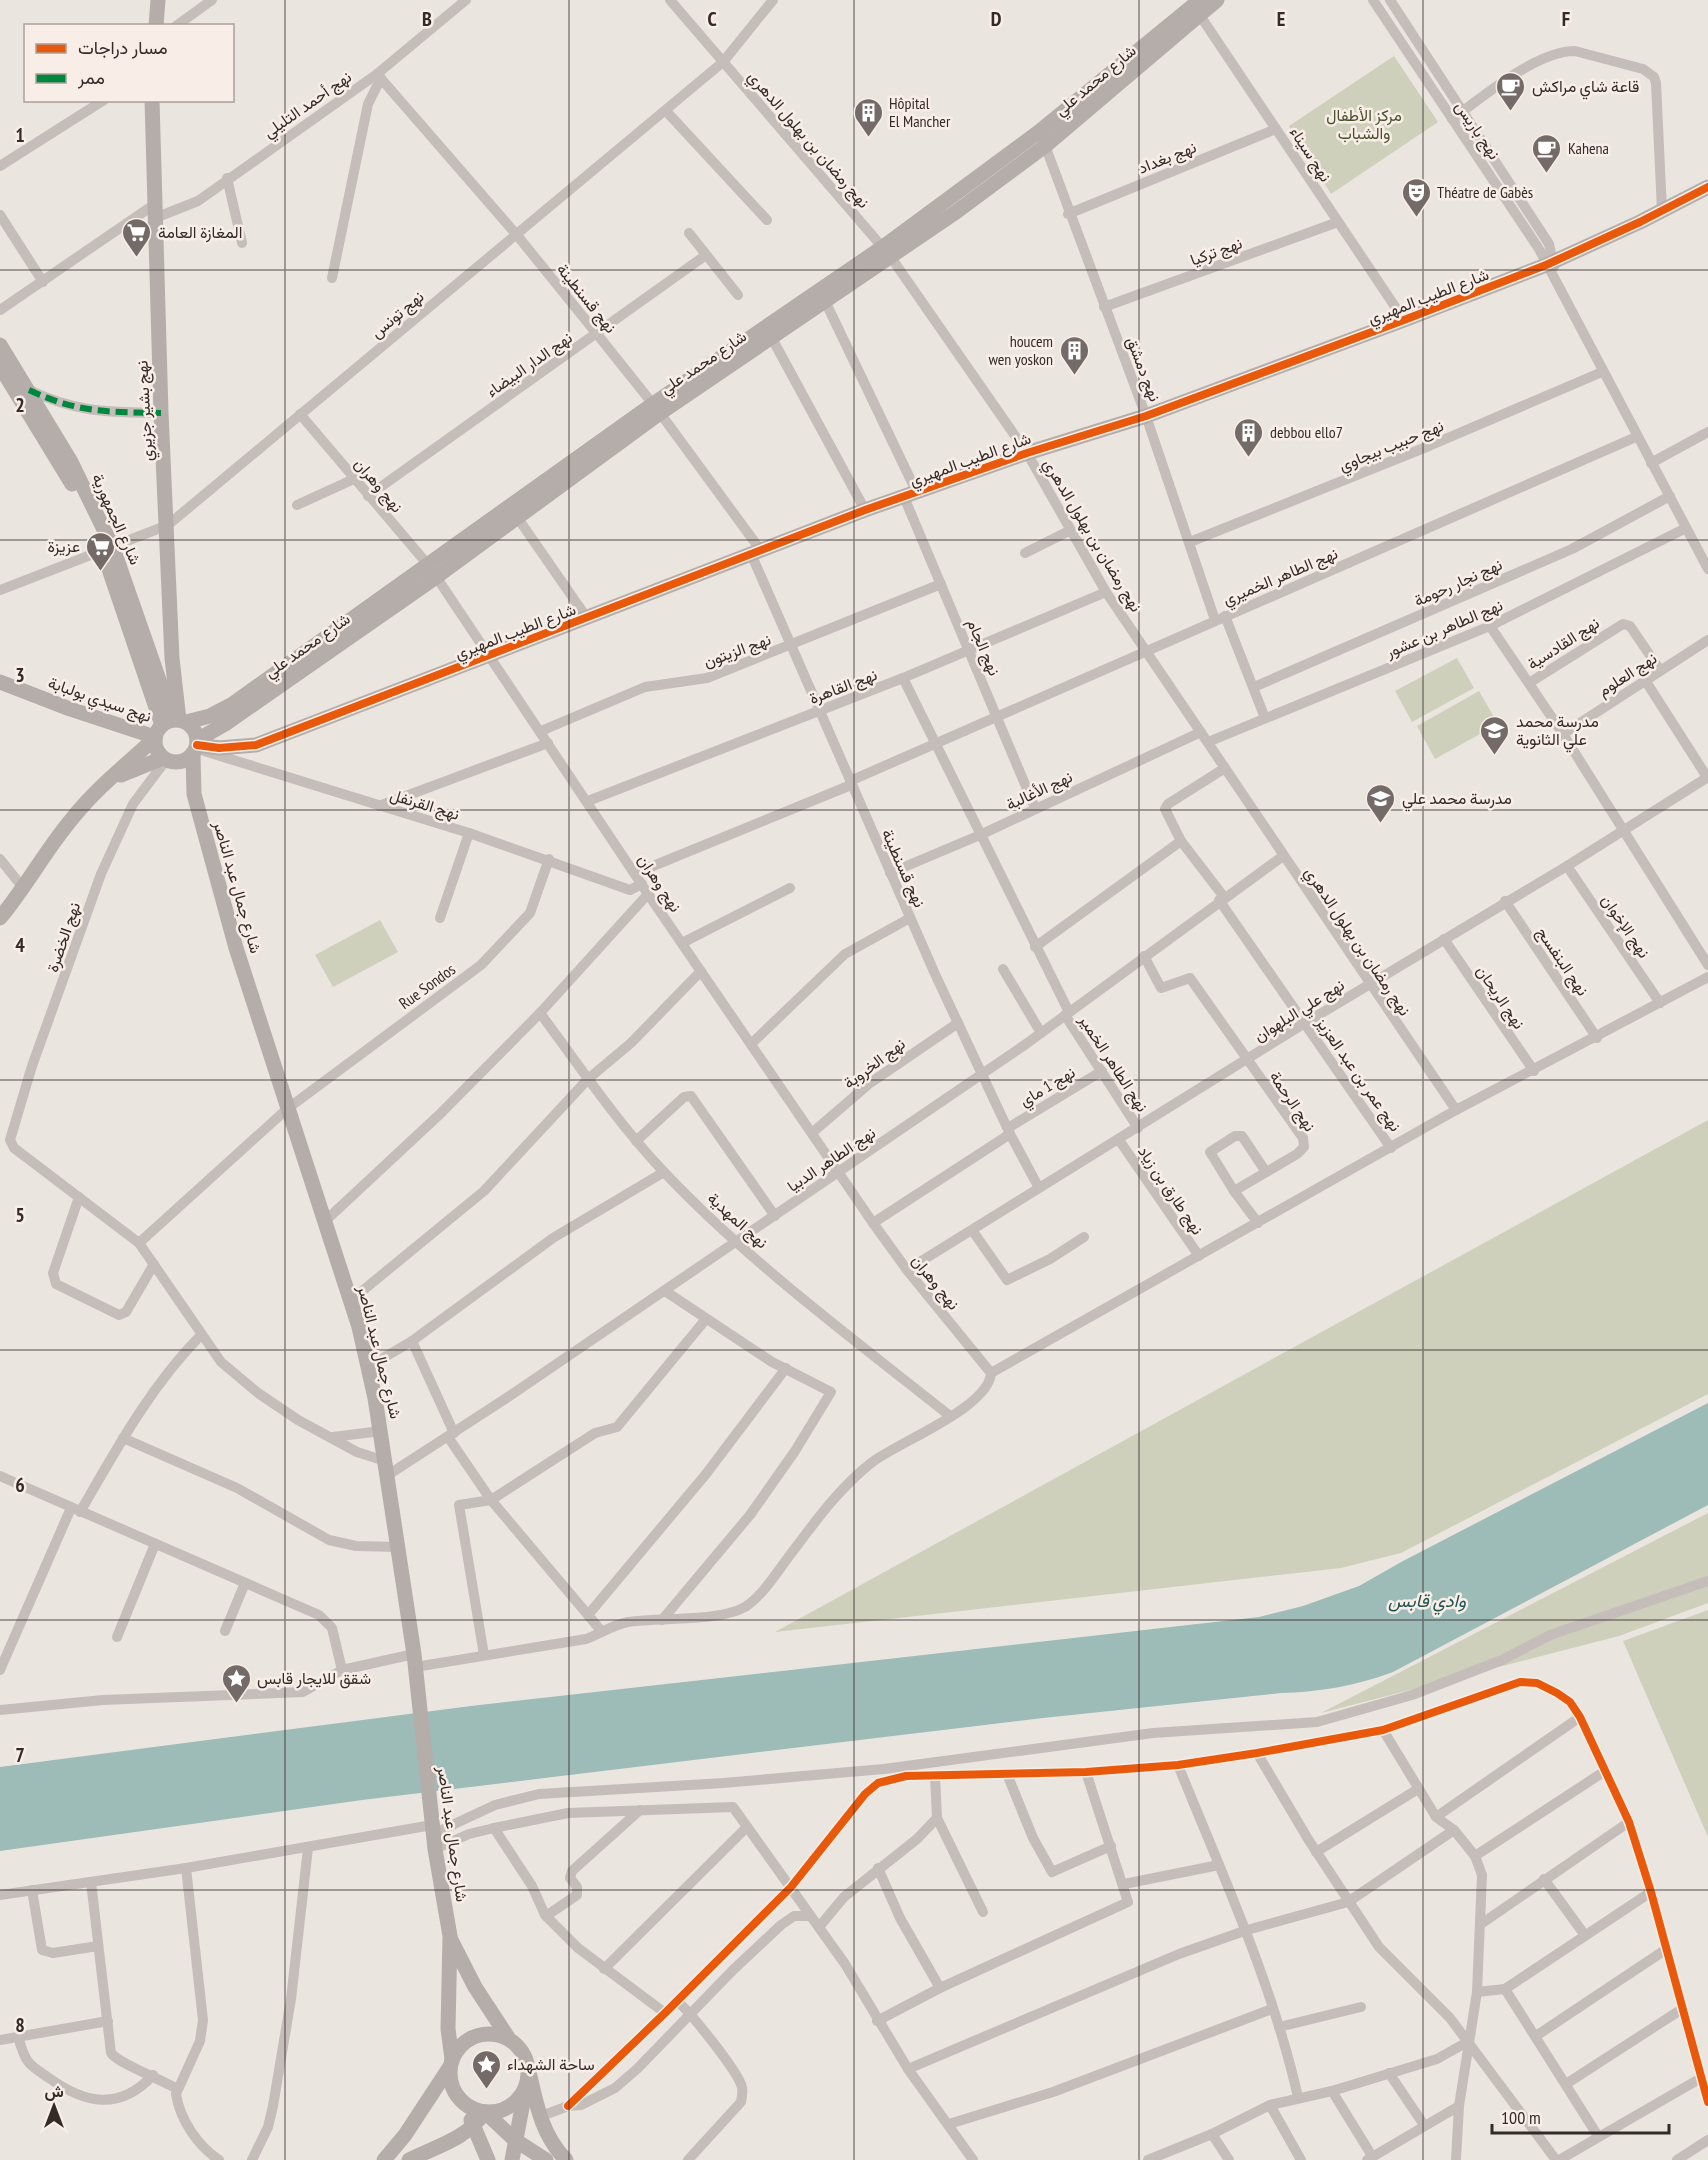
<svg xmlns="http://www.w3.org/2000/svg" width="1708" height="2160" viewBox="0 0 1708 2160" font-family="'PT Sans Narrow',Vazirmatn,sans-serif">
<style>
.green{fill:#ced0bb}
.water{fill:#9dbcb8}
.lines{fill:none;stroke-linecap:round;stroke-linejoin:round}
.street{stroke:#c4bdb9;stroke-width:10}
.secondary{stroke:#b5ada9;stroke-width:15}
.quiet{stroke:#00873e;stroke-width:6;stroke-dasharray:12 6;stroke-linecap:butt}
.cycleway-casing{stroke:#f8eee7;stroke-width:11}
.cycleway{stroke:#e8590c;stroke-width:8}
.grid{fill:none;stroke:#342a28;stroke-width:1.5;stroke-opacity:0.55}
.labels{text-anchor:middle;stroke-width:5;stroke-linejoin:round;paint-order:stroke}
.street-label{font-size:16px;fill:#342a28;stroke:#f8eee7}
.poi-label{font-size:16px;fill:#342a28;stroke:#f8eee7;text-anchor:start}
.park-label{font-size:16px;fill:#48512d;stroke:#f8eee7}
.water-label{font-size:18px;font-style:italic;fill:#205350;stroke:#f8eee7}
.grid-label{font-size:20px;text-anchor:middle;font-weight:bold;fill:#342a28;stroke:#f8eee7;stroke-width:5;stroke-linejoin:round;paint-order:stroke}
</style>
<rect width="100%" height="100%" fill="#ebe5e0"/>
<g class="green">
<path d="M1394,56L1438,122L1331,194L1289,126Z"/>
<path d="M1457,658L1474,688L1412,722L1395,691Z"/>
<path d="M1479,691L1498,724L1435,759L1417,726Z"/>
<path d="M380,920L398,952L333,987L315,955Z"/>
<path d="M1708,1120V1394L1401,1553L1341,1568L775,1632Z"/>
<path d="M1708,1513V1603L1619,1636L1321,1713Z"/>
<path d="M1708,1610V1837L1623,1641Z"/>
</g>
<path class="water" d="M1708,1403V1505L1393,1672C1355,1686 1320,1692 1281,1693L1043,1718L362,1800L0,1851V1767L471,1706L1259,1617L1303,1606L1359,1586L1403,1561Z"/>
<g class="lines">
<g class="street">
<path d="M670,0L890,256L1027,453L1106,592L1456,1110"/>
<path d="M1373,0L1539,249L1708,569"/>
<path d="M1390,0L1549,244L1554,267"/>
<path d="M1197,11L1404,320"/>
<path d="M176,26L212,0"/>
<path d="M377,74L516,234L597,334L660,413L762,552"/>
<path d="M666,111L767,220"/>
<path d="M1452,119C1483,97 1536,51 1575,51L1643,69L1654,77L1656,83L1662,211"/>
<path d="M1043,140L1146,416L1215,620"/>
<path d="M0,166L104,100"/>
<path d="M227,178L242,243"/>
<path d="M1068,214L1276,129"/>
<path d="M0,215L43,282"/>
<path d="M155,218L198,201L377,74L466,0"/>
<path d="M689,233L738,295"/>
<path d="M332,278L368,104L381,78"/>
<path d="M825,301L917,493"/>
<path d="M1104,307L1338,222"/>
<path d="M0,310L155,204"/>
<path d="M768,331L865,510"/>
<path d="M29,390C78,413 108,412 161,413"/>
<path d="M300,414L429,566L648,894L873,1223L907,1270L991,1373"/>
<path d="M1651,463L1708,432"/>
<path d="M368,496L706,255"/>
<path d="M904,497L1035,808"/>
<path d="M297,505L354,479"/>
<path d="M517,517L587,618"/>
<path d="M1190,542L1429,446L1602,372"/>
<path d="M1025,553L1069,531"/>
<path d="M752,556L935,974L1010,1134L1039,1188"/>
<path d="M0,590L168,525L723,62L773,0"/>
<path d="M1225,616L1265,718"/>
<path d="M1490,626L1563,734L1708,965"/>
<path d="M903,678L1069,1012"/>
<path d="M1645,680L1707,777"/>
<path d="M1529,683L1623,624L1630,626L1660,670"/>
<path d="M1254,687L1572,549L1670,496"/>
<path d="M541,731L645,687L707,678L941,584"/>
<path d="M1563,734L1708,640"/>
<path d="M1208,742L1490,626L1686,528"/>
<path d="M204,751L469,833L630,890L642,884"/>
<path d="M166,760L133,804L101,874L32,1066L10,1140L14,1148L139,1243L221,1362L258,1393L298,1420L357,1452L385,1461"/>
<path d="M850,781L1636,437"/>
<path d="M588,801L903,678L1106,592"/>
<path d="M379,806L548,743"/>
<path d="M0,859L24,889"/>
<path d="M1567,866L1660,1003"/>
<path d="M636,873L851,785"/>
<path d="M890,873L980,835L1201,732"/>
<path d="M1224,897L1181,841L1165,809L1168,804L1225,768"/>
<path d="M1219,900L1391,1148"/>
<path d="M1505,901L1597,1038"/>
<path d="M440,918L469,833"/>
<path d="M1444,939L1534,1071"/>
<path d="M682,943L790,888"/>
<path d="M1035,947L1181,841"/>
<path d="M1144,956L1161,988L1190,978L1303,1138L1304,1147L1297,1154L1234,1191L1258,1223"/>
<path d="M1003,969L1041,1033"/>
<path d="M540,1013C580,1067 617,1122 663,1171C749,1262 852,1338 950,1416"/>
<path d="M1065,1015L1138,1128"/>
<path d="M751,1044L845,954L910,918"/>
<path d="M1008,1128L1102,1071"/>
<path d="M813,1132L870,1083L958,1023"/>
<path d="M1119,1140L1199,1256"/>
<path d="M636,1141L684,1097L691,1096L775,1216"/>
<path d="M1234,1191L1210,1152L1235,1136H1242L1266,1172"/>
<path d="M79,1197L53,1273L56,1284L119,1315L126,1312L154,1264"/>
<path d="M323,1223L440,1114L540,1013L648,894"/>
<path d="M873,1223L1010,1134"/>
<path d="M972,1230L1007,1280L1050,1259L1084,1237"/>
<path d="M139,1243L287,1109L481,965L530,913L549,859"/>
<path d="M907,1270L1305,1023L1567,866L1708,777"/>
<path d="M350,1301L484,1191L588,1079L631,1043L701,971"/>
<path d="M412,1341L454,1433"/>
<path d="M368,1367L412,1341L553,1238L664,1172"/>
<path d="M333,1437L381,1431"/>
<path d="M448,1437L491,1500L588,1615"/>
<path d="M123,1438L237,1488L329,1540L356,1546L398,1547"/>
<path d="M388,1475L508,1397L1026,1044L1283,856"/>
<path d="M0,1476L319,1615L332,1628L342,1670L414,1654"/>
<path d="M80,1512C116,1450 150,1387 200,1336"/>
<path d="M662,1620L750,1515L795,1451L831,1392L772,1362L665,1291"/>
<path d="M225,1631L245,1583"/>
<path d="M602,1632L588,1615L706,1474L786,1368"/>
<path d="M117,1637L155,1544"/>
<path d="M484,1655L459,1505L491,1500L595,1433L617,1427L706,1319"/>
<path d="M415,1667L586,1639C600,1634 612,1625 628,1622C659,1617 719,1622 745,1607C762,1596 775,1575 787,1559C812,1526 837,1490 871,1463C896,1443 989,1408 991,1373L1456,1110L1708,977"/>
<path d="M0,1670L71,1508"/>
<path d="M0,1710L103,1700L303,1692L342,1670"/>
<path d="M1383,1730L1436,1817L1454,1830L1475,1856L1482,1875L1477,1992L1459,2106L1456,2160"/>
<path d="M1257,1753L1308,1839L1379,1947L1450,2018L1556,2160"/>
<path d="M1178,1765C1222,1874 1272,1982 1298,2097"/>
<path d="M1007,1774L1033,1838L1052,1872L1111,1846"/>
<path d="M935,1776L937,1818L983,1912"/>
<path d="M1436,1817L1580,1717"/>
<path d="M494,1828L568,1813L733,1807L845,1964L908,2069L973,2160"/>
<path d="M433,1834L495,1805L539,1794L723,1783L884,1769L1153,1733L1317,1722L1412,1695L1502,1660L1550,1635L1708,1581"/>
<path d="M435,1849L469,1834L494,1828L532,1886L545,1915L578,1948L665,2013"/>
<path d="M1316,1852L1418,1789"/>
<path d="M1475,1856L1605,1771"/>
<path d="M186,1868L203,2020L200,2041L176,2094C180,2120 198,2146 219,2160"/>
<path d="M878,1868L900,1918L940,1988"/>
<path d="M1544,1879L1584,1934"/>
<path d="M91,1882L111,2053C119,2064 161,2079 177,2089"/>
<path d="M1124,1884L1219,1865"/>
<path d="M32,1890L42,1950L53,1953L98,1946"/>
<path d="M0,1895L186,1868L432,1825"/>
<path d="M546,1916L577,1895V1887L570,1878L572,1871L640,1810"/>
<path d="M1481,1924L1629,1822"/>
<path d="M819,1927L844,1897L917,1839L937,1818"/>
<path d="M604,1969L747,1827"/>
<path d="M1505,1989L1651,1892"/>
<path d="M1477,1992L1505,1989L1598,2136"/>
<path d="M677,2001C691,2013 737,2070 742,2087C743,2092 742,2097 741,2102L688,2160"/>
<path d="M877,2021L940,1988L1128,1902L1086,1772"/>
<path d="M1279,2027L1361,2007"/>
<path d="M1536,2036L1665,1950"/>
<path d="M18,2038C21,2045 23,2054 27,2060C31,2067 42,2073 49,2078C85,2104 120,2111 153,2075"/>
<path d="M0,2040L108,2021"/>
<path d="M908,2069L1179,1954L1247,1930L1348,1902L1454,1830"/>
<path d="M1389,2073L1424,2125"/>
<path d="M1566,2084L1682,2009"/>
<path d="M1332,2091L1372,2156"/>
<path d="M1270,2105L1301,2160"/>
<path d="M568,2106L665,2013L791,1887L865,1794L878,1783L906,1776L1086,1772L1178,1765L1257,1753L1383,1730L1520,1682L1537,1683L1557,1693L1570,1702L1580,1717L1629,1822L1651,1892L1708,2102"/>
<path d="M539,2117L568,2106L581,2105L615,2088L637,2069L733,1970L781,1925L794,1916H809"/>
<path d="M949,2124L1053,2092L1272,2009"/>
<path d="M1212,2134L1229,2160"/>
<path d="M252,2160L268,2127L273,2106L291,1999L308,1848"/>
<path d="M1148,2160L1212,2134L1270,2105L1332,2091L1437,2059L1469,2041"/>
<path d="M1367,2160L1459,2106"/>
<path d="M1559,2160L1701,2078"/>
<path d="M1677,2160L1708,2140"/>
</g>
<g class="secondary">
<path d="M156,26L158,0"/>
<path d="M152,100L161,413L172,658L179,720"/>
<path d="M0,345L71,462L113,548L172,717"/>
<path d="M0,366L72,484"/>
<path d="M109,569L162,725"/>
<path d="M0,682L70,709L155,737"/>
<circle cx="176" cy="741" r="21"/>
<path d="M186,722L210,716L231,705L653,404L883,247L1040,131L1200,0"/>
<path d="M197,740L225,724L436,577L660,413L956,212L1045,146L1217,0"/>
<path d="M197,745L219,748L256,745L865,510L1027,453L1146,416L1404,320L1546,265L1640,222L1708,187"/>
<path d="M193,754L194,794L236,948L359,1327L375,1398L414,1654L435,1849L450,1936L448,2029L452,2059"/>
<path d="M121,775L163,758"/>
<path d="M0,918C26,887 45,851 71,820C95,789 126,765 154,739"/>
<path d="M451,1940L475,1987L509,2039"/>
<circle cx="489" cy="2073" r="39"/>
<path d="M530,2076C537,2108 543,2136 566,2160"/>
<path d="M471,2120L488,2160"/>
<path d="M384,2160L405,2135L449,2068"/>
<path d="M409,2160C439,2145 465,2140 485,2112L515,2140L546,2160"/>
<path d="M512,2160L525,2092"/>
</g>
<path class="quiet" d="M29,390C78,413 108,412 161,413"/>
<defs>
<g id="cycleway">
<path d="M197,745L219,748L256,745L865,510L1027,453L1146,416L1404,320L1546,265L1640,222L1708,187"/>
<path d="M568,2106L665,2013L791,1887L865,1794L878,1783L906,1776L1086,1772L1178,1765L1257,1753L1383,1730L1520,1682L1537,1683L1557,1693L1570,1702L1580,1717L1629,1822L1651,1892L1708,2102"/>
</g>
</defs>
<use href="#cycleway" class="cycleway-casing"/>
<use href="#cycleway" class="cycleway"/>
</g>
<path class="grid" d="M285,0V2160M569,0V2160M854,0V2160M1139,0V2160M1423,0V2160M0,270H1708M0,540H1708M0,810H1708M0,1080H1708M0,1350H1708M0,1620H1708M0,1890H1708"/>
<defs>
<symbol id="cafe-pin" viewBox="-11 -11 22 30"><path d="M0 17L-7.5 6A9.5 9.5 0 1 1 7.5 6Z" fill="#746b68" stroke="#f8eee7"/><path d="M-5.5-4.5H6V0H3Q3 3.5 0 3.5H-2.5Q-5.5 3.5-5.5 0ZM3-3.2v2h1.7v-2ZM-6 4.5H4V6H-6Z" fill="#fff"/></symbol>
<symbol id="building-pin" viewBox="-11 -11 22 30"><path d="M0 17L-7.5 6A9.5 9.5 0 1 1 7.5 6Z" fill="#746b68" stroke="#f8eee7"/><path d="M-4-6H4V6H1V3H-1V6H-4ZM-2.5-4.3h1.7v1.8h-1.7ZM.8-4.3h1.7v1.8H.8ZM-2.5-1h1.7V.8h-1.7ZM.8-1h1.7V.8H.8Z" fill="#fff"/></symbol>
<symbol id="theatre-pin" viewBox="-11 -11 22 30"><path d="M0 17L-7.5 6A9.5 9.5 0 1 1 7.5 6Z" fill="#746b68" stroke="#f8eee7"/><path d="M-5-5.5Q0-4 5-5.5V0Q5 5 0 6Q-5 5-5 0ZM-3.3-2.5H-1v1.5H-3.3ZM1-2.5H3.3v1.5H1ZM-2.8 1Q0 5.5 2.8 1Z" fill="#fff"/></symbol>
<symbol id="supermarket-pin" viewBox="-11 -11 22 30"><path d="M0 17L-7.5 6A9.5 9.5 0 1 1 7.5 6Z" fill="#746b68" stroke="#f8eee7"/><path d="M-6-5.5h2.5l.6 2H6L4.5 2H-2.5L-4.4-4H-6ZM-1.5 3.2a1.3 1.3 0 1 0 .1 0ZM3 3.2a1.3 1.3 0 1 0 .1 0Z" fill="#fff"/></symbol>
<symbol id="school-pin" viewBox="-11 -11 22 30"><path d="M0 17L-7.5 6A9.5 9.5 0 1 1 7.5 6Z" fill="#746b68" stroke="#f8eee7"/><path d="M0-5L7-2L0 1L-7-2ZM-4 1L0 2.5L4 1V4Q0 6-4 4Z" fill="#fff"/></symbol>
<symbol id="sight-pin" viewBox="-11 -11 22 30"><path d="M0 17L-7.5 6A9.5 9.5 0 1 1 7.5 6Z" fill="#746b68" stroke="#f8eee7"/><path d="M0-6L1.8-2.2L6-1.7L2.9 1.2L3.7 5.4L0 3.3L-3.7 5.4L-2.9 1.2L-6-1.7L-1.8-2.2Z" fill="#fff"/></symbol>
</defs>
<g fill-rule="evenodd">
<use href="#cafe-pin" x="1494" y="70" width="33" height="45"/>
<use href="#building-pin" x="852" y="96" width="33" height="45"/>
<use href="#cafe-pin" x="1530" y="132" width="33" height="45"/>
<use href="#theatre-pin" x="1400" y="176" width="33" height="45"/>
<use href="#supermarket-pin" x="120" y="216" width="33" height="45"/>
<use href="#building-pin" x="1058" y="334" width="33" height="45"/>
<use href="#building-pin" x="1232" y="416" width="33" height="45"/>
<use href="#supermarket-pin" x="84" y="530" width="33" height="45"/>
<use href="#school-pin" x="1478" y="714" width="33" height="45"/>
<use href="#school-pin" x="1364" y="782" width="33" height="45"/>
<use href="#sight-pin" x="220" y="1662" width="33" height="45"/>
<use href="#sight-pin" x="470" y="2048" width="33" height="45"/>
</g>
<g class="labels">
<g class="street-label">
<text transform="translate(1095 80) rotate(-40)" y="6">شارع محمد علي</text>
<text transform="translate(307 104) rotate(-35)" y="6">نهج أحمد التليلي</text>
<text transform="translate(1478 130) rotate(56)" y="6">نهج باريس</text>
<text transform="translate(809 139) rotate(49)" y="6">نهج رمضان بن بهلول الدهري</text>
<text transform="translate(1311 154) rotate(57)" y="6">نهج سيناء</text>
<text transform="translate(1167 157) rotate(-22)" y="6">نهج بغداد</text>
<text transform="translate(1216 251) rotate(-20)" y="6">نهج تركيا</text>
<text transform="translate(1428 296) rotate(-21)" y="6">شارع الطيب المهيري</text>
<text transform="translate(587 298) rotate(51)" y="6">نهج قسنطينة</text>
<text transform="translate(397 314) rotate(-40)" y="6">نهج تونس</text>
<text transform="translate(703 362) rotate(-34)" y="6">شارع محمد علي</text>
<text transform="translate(529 364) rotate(-35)" y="6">نهج الدار البيضاء</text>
<text transform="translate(1144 369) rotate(69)" y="6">نهج دمشق</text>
<text transform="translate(144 411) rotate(-93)" y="6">نهج بشير جزيري</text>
<text transform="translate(1391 445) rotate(-22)" y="6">نهج حبيب بيجاوي</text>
<text transform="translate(970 459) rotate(-20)" y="6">شارع الطيب المهيري</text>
<text transform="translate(379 485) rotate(50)" y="6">نهج وهران</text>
<text transform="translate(117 519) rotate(66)" y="6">شارع الجمهورية</text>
<text transform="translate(1093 535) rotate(59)" y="6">نهج رمضان بن بهلول الدهري</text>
<text transform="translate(1280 576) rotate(-23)" y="6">نهج الطاهر الخميري</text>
<text transform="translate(1458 582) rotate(-24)" y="6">نهج نجار رحومة</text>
<text transform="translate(1444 628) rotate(-23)" y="6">نهج الطاهر بن عشور</text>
<text transform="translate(515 631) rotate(-21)" y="6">شارع الطيب المهيري</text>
<text transform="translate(1563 643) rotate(-33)" y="6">نهج القادسية</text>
<text transform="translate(307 645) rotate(-35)" y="6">شارع محمد علي</text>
<text transform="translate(984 647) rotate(67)" y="6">نهج الجام</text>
<text transform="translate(737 650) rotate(-20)" y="6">نهج الزيتون</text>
<text transform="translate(1627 674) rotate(-33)" y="6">نهج العلوم</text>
<text transform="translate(843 686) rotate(-21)" y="6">نهج القاهرة</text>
<text transform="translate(100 699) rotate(19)" y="6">نهج سيدي بولبابة</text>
<text transform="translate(1039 790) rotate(-25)" y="6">نهج الأغالبة</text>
<text transform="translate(425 804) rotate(17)" y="6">نهج القرنفل</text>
<text transform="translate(904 868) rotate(66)" y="6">نهج قسنطينة</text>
<text transform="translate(660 883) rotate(57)" y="6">نهج وهران</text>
<text transform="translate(238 887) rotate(74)" y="6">شارع جمال عبد الناصر</text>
<text transform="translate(1626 926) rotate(56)" y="6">نهج الإخوان</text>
<text transform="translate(63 937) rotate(-71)" y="6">نهج الخضرة</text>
<text transform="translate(1358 941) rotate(56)" y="6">نهج رمضان بن بهلول الدهري</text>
<text transform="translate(1563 961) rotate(56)" y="6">نهج البنفسج</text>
<text transform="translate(427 986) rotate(-36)" y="6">Rue Sondos</text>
<text transform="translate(1501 997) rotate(56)" y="6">نهج الريحان</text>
<text transform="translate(1299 1010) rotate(-32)" y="6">نهج علي البلهوان</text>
<text transform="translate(874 1063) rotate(-37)" y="6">نهج الخروبة</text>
<text transform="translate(1114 1063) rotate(57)" y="6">نهج الطاهر الخمير</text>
<text transform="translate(1359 1074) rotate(55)" y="6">نهج عمر بن عبد العزيز</text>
<text transform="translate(1047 1086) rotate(-31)" y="6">نهج 1 ماي</text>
<text transform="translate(1293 1101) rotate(56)" y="6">نهج الرحمة</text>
<text transform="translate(831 1159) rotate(-34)" y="6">نهج الطاهر الدبيا</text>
<text transform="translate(1171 1190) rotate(56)" y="6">نهج طارق بن زياد</text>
<text transform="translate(738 1220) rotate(42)" y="6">نهج المهدية</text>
<text transform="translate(936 1282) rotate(51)" y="6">نهج وهران</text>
<text transform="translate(380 1352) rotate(76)" y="6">شارع جمال عبد الناصر</text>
<text transform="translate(453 1834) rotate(82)" y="6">شارع جمال عبد الناصر</text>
</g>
<g class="poi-label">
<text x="1532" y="92">قاعة شاي مراكش</text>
<text x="889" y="109">Hôpital<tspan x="889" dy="18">El Mancher</tspan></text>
<text x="1568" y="154">Kahena</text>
<text x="1437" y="198">Théatre de Gabès</text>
<text x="158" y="238">المغازة العامة</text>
<text x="1053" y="347" text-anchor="end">houcem<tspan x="1053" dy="18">wen yoskon</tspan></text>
<text x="1270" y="438">debbou ello7</text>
<text x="80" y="552" text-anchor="end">عزيزة</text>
<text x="1516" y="727">مدرسة محمد<tspan x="1516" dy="18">علي الثانوية</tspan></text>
<text x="1402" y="804">مدرسة محمد علي</text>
<text x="257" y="1684">شقق للايجار قابس</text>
<text x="507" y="2070">ساحة الشهداء</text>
</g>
<g class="park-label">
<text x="1364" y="121">مركز الأطفال<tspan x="1364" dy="18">والشباب</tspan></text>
</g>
<g class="water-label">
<text x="1427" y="1607">وادي قابس</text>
</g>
</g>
<g class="grid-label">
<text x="427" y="26">B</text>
<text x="712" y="26">C</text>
<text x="996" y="26">D</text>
<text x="1281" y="26">E</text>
<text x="1566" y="26">F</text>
<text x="20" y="142">1</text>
<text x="20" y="412">2</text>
<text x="20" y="682">3</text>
<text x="20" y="952">4</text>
<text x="20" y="1222">5</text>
<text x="20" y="1492">6</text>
<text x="20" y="1762">7</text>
<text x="20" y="2032">8</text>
</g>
<rect x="24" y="24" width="210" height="78" fill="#f8eee7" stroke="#aaa09b" stroke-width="1.5"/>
<rect x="36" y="44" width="30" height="9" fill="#e8590c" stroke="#aaa09b" stroke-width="1.5"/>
<text x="78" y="54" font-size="18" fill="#342a28">مسار دراجات</text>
<rect x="36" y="74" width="30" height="9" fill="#00873e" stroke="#aaa09b" stroke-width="1.5"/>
<text x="78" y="84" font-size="18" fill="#342a28">ممر</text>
<g transform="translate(54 2106)" stroke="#f8eee7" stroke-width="4.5" paint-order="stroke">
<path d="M0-4.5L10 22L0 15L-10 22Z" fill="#342a28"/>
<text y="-9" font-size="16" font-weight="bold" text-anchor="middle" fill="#342a28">ش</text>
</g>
<path d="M1492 2124v9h177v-9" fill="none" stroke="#342a28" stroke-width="3"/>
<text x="1501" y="2124" font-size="18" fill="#342a28" stroke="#f8eee7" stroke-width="4.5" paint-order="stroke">100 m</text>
</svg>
